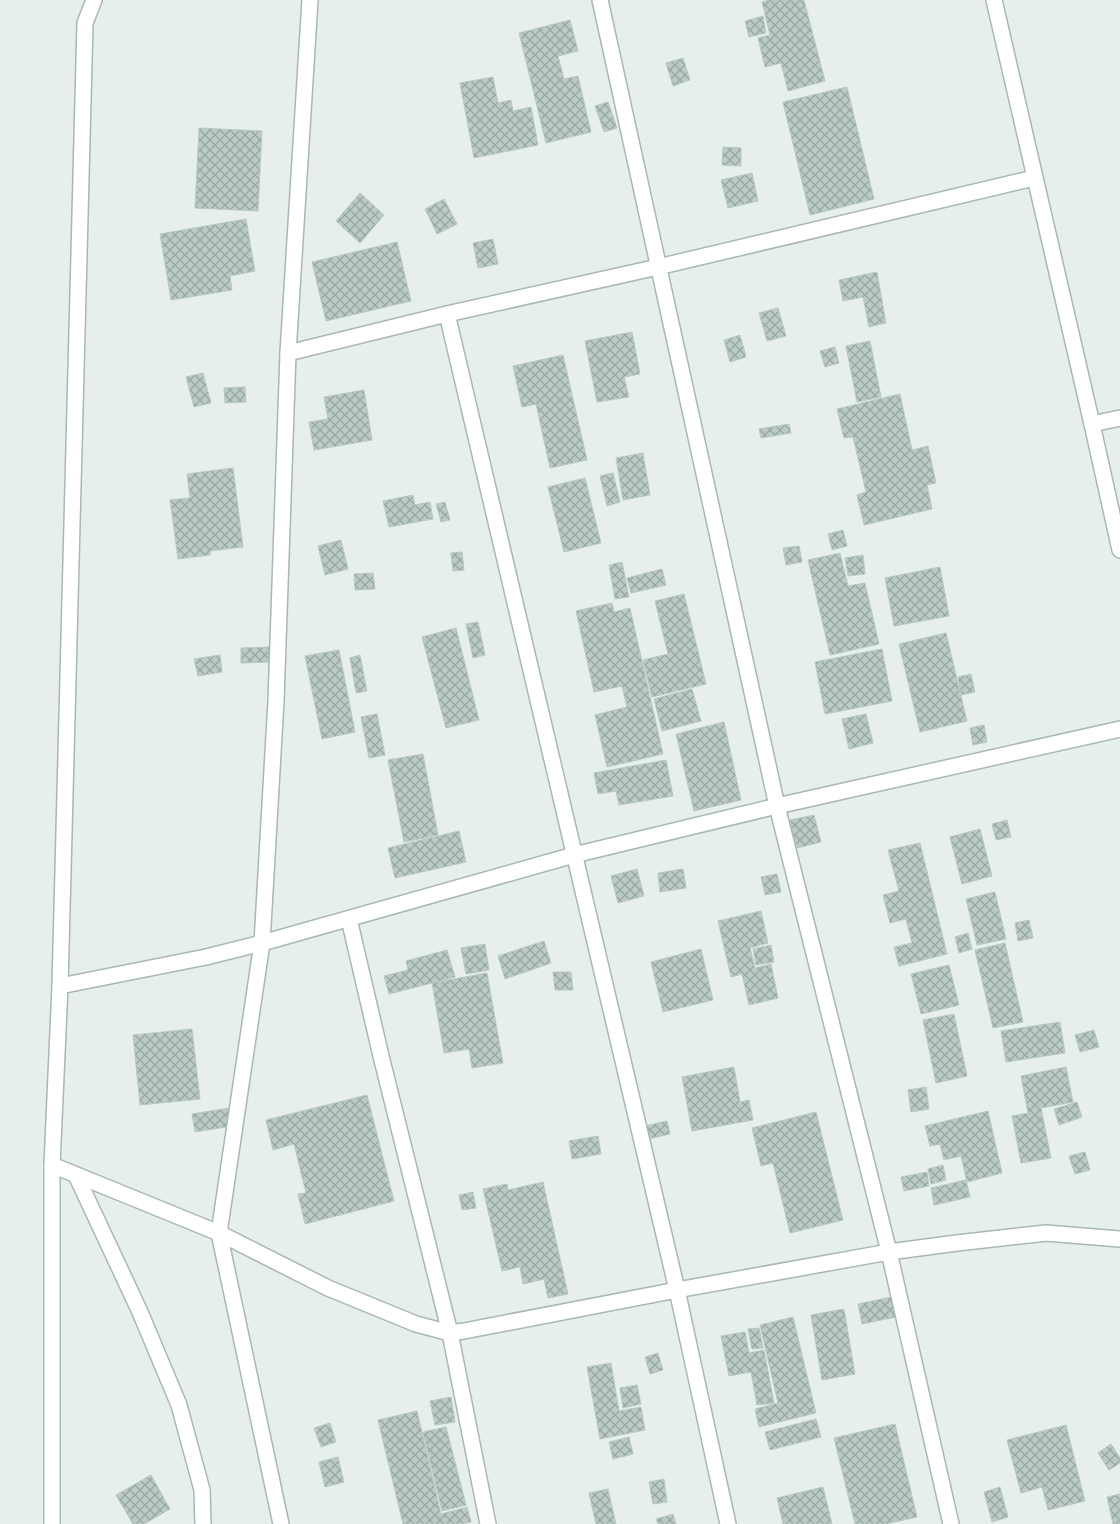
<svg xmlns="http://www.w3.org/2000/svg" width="1120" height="1524" viewBox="0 0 1120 1524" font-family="'PT Sans',sans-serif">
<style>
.building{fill:url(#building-cross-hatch);stroke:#b8c9c2}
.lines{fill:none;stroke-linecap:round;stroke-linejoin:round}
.minor-casing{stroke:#a8b8b2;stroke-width:18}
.tertiary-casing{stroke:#a8b8b2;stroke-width:18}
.minor{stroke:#fff;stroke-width:15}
.tertiary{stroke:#fff;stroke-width:15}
</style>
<defs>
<pattern id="building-cross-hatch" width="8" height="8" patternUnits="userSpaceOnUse" patternTransform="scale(1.25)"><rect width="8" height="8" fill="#bbcac4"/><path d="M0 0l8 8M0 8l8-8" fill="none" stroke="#98a6a0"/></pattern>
</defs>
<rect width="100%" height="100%" fill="#e6efeb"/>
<g class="building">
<path d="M769,0H804L825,81L788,91L781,63L765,67L758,38L770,35L762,2Z"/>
<path d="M763,16L766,33L749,37L745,21Z"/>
<path d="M570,20L578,51L558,56L564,79L578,76L591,132L546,143L519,33Z"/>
<path d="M683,58L690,80L673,86L666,63Z"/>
<path d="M493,77L498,103L511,100L513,111L531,107L538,145L474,158L460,83Z"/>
<path d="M847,87L874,199L810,215L783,102Z"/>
<path d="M608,102L617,128L604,132L595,106Z"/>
<path d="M199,128L262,131L258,211L195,208Z"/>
<path d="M723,147L741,148V166L722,165Z"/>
<path d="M752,173L758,201L728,208L721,180Z"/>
<path d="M360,193L384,215L360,243L336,221Z"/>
<path d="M444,199L457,224L437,234L425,209Z"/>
<path d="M246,219L255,271L230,276L232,290L171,300L160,234Z"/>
<path d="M493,239L498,264L478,268L473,243Z"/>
<path d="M397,242L411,301L326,321L312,262Z"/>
<path d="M877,272L886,323L869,327L863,297L843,301L839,280Z"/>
<path d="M778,308L786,336L767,341L759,313Z"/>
<path d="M632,332L640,374L624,377L629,397L597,402L585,341Z"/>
<path d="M740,335L746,357L730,362L724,340Z"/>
<path d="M870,341L881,397L857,402L846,346Z"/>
<path d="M835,347L839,363L825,367L820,351Z"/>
<path d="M563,355L587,460L550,468L536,404L522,407L513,366Z"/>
<path d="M203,373L211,403L194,407L186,377Z"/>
<path d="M245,387L246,402L225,403L224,388Z"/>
<path d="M364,390L372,440L314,450L309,422L328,419L324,397Z"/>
<path d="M900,394L912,450L928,446L936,483L927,485L932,509L864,525L857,495L866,492L853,437L844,438L837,409Z"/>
<path d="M789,424L791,433L761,438L759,429Z"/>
<path d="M643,453L650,495L623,500L616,458Z"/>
<path d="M233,468L243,547L210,551V555L178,559L170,500L190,498L187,474Z"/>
<path d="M613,473L620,502L607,506L600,476Z"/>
<path d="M585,478L601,543L564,552L548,487Z"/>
<path d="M413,495L415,505L430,502L433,519L389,527L383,501Z"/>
<path d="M445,502L450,520L441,522L436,504Z"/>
<path d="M843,530L847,546L832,550L828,534Z"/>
<path d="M341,540L348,569L325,575L318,546Z"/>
<path d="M799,546L802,562L786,565L783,548Z"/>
<path d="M462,552L464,570L453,571L451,553Z"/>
<path d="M840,553L848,586L865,583L879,644L830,655L808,560Z"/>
<path d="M863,555L865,574L848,576L845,558Z"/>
<path d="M622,562L629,597L615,599L609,565Z"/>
<path d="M940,567L949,616L894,626L885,578Z"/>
<path d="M662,569L666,585L631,593L627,578Z"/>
<path d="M373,573L375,589L355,590L354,574Z"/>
<path d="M684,594L706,684L652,697L643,660L668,654L655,601Z"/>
<path d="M612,603L614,612L630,608L663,754L607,767L595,715L627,707L622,686L594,692L576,611Z"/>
<path d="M478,622L485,655L473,658L466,624Z"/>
<path d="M456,628L479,720L446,728L422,637Z"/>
<path d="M946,633L967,721L920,732L899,644Z"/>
<path d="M271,647L272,662L241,663V648Z"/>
<path d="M882,649L892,701L825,714L815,662Z"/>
<path d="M339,650L355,732L322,739L305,656Z"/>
<path d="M220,655L222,672L198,676L194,659Z"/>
<path d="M360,655L367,691L356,693L350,658Z"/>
<path d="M971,674L975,692L961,695L958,677Z"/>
<path d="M692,689L701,721L662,731L654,699Z"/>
<path d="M377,714L385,755L369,758L361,717Z"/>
<path d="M866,714L873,743L849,749L842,719Z"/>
<path d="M724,722L741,800L694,811L676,734Z"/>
<path d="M984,725L987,742L973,745L970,728Z"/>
<path d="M423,754L438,835L404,842L388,760Z"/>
<path d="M666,760L673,796L619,805L616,791L598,794L594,773Z"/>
<path d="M814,815L821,842L797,848L790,820Z"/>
<path d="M1007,820L1011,837L996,840L992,824Z"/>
<path d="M980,829L992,876L962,884L950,837Z"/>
<path d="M459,831L466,862L395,878L388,848Z"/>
<path d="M920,843L947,954L899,966L894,947L912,943L906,919L890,923L883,895L899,891L888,850Z"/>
<path d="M637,869L644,896L618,903L611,876Z"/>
<path d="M683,869L686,888L660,892L658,873Z"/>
<path d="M777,874L781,892L765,895L761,877Z"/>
<path d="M995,892L1006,939L977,945L966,899Z"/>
<path d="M761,911L768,943L750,948L755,968L771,964L778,998L749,1005L742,974L731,977L718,921Z"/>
<path d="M1029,920L1033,938L1018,941L1015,923Z"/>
<path d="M968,933L972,949L959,953L955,937Z"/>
<path d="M544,941L551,963L505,979L498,956Z"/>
<path d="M1005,943L1023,1022L993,1028L975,950Z"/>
<path d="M485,944L489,970L466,974L461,948Z"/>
<path d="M771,945L774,962L756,965L753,949Z"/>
<path d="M701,949L713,1000L663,1012L651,962Z"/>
<path d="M447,950L455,977L389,994L384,976L408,970L406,961Z"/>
<path d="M949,965L959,1005L921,1014L911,974Z"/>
<path d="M553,972H571L573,990H555Z"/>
<path d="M487,973L503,1063L472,1068L469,1049L444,1053L432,983Z"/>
<path d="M954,1014L967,1076L936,1083L923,1020Z"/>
<path d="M1060,1022L1065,1053L1006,1062L1001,1031Z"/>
<path d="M192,1029L200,1099L140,1105L133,1035Z"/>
<path d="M1094,1030L1099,1047L1080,1052L1075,1035Z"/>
<path d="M734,1067L740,1102L749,1100L753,1120L692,1131L682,1077Z"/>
<path d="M1066,1067L1073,1102L1041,1108L1051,1158L1021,1163L1012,1116L1028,1113L1021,1076Z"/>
<path d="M926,1087L929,1109L911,1112L908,1090Z"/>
<path d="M367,1095L394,1201L305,1224L298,1194L306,1193L294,1144L273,1150L266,1120Z"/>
<path d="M1077,1102L1082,1117L1059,1125L1054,1109Z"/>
<path d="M235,1107L238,1125L195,1132L192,1114Z"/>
<path d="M988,1111L1002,1173L967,1182L961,1156L944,1160L940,1144L930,1146L925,1126Z"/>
<path d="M816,1112L843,1220L790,1233L773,1163L761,1166L752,1128Z"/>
<path d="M667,1121L670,1134L648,1139L645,1126Z"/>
<path d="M598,1136L601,1154L572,1159L569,1141Z"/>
<path d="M1085,1152L1090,1170L1075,1174L1069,1156Z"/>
<path d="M943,1165L946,1180L931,1184L928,1169Z"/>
<path d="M927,1172L929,1186L904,1191L901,1177Z"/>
<path d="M966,1180L970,1197L934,1205L931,1188Z"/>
<path d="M543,1182L568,1294L548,1298L544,1279L523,1284L520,1267L502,1271L483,1189L507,1184L508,1190Z"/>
<path d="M473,1192L476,1208L462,1210L459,1195Z"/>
<path d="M892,1297L896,1317L862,1324L858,1304Z"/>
<path d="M844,1309L855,1374L822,1380L811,1315Z"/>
<path d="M793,1317L816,1413L759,1427L755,1409L778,1403L760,1325Z"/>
<path d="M759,1328L763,1348L752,1349L748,1329Z"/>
<path d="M745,1332L749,1353L764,1350L774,1403L757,1405L751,1372L729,1376L721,1336Z"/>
<path d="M658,1353L663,1370L650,1374L645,1357Z"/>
<path d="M611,1363L619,1411L641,1407L645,1430L600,1439L587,1367Z"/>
<path d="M637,1385L641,1404L623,1408L620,1388Z"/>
<path d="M451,1397L455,1422L435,1425L430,1401Z"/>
<path d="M417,1411L441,1514L467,1507L471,1522L463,1524H403L378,1420Z"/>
<path d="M816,1419L821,1437L770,1450L765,1432Z"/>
<path d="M330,1423L336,1442L321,1447L314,1428Z"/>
<path d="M895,1424L917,1517L886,1524H855L834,1438Z"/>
<path d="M1066,1425L1085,1501L1048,1510L1042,1487L1021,1493L1007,1440Z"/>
<path d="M446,1427L466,1505L442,1511L423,1432Z"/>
<path d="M629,1437L633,1454L613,1459L609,1442Z"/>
<path d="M1111,1444L1120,1458V1463L1109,1470L1098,1453Z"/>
<path d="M338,1457L344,1482L325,1487L319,1462Z"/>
<path d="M151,1475L170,1509L144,1524H133L116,1495Z"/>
<path d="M664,1479L667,1502L653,1504L649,1482Z"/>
<path d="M823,1487L832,1524H783L777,1498Z"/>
<path d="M1000,1487L1008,1517L992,1522L984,1492Z"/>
<path d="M608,1489L616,1524H596L589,1493Z"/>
<path d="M1120,1494V1524H1113L1107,1497Z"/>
<path d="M673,1514L676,1524H658L656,1519Z"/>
</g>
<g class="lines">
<defs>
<g id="minor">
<path d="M600,0L777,806L889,1252L951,1524"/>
<path d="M447,314L677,1290L728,1524"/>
<path d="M288,353L447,314L658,267L1034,178"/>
<path d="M1092,424L1120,418"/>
<path d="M349,919L381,1056L450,1333L488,1524"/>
<path d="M60,986L206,957L262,943L574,855L777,806L1120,729"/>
<path d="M52,1165L219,1233L328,1288L416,1324L450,1333L464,1331L677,1290L889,1252L957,1243L1046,1233L1120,1239"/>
<path d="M76,1175L140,1312L179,1405L202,1490L203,1524"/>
<path d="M52,1524V1165L60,986L85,23L94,0"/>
<path d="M281,1524L219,1233L262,943L276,701L288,353L310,0"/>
</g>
<path id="tertiary" d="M994,0L1092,424L1120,550"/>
</defs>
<use href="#minor" class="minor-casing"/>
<use href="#tertiary" class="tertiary-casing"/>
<use href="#minor" class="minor"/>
<use href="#tertiary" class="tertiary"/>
</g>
</svg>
